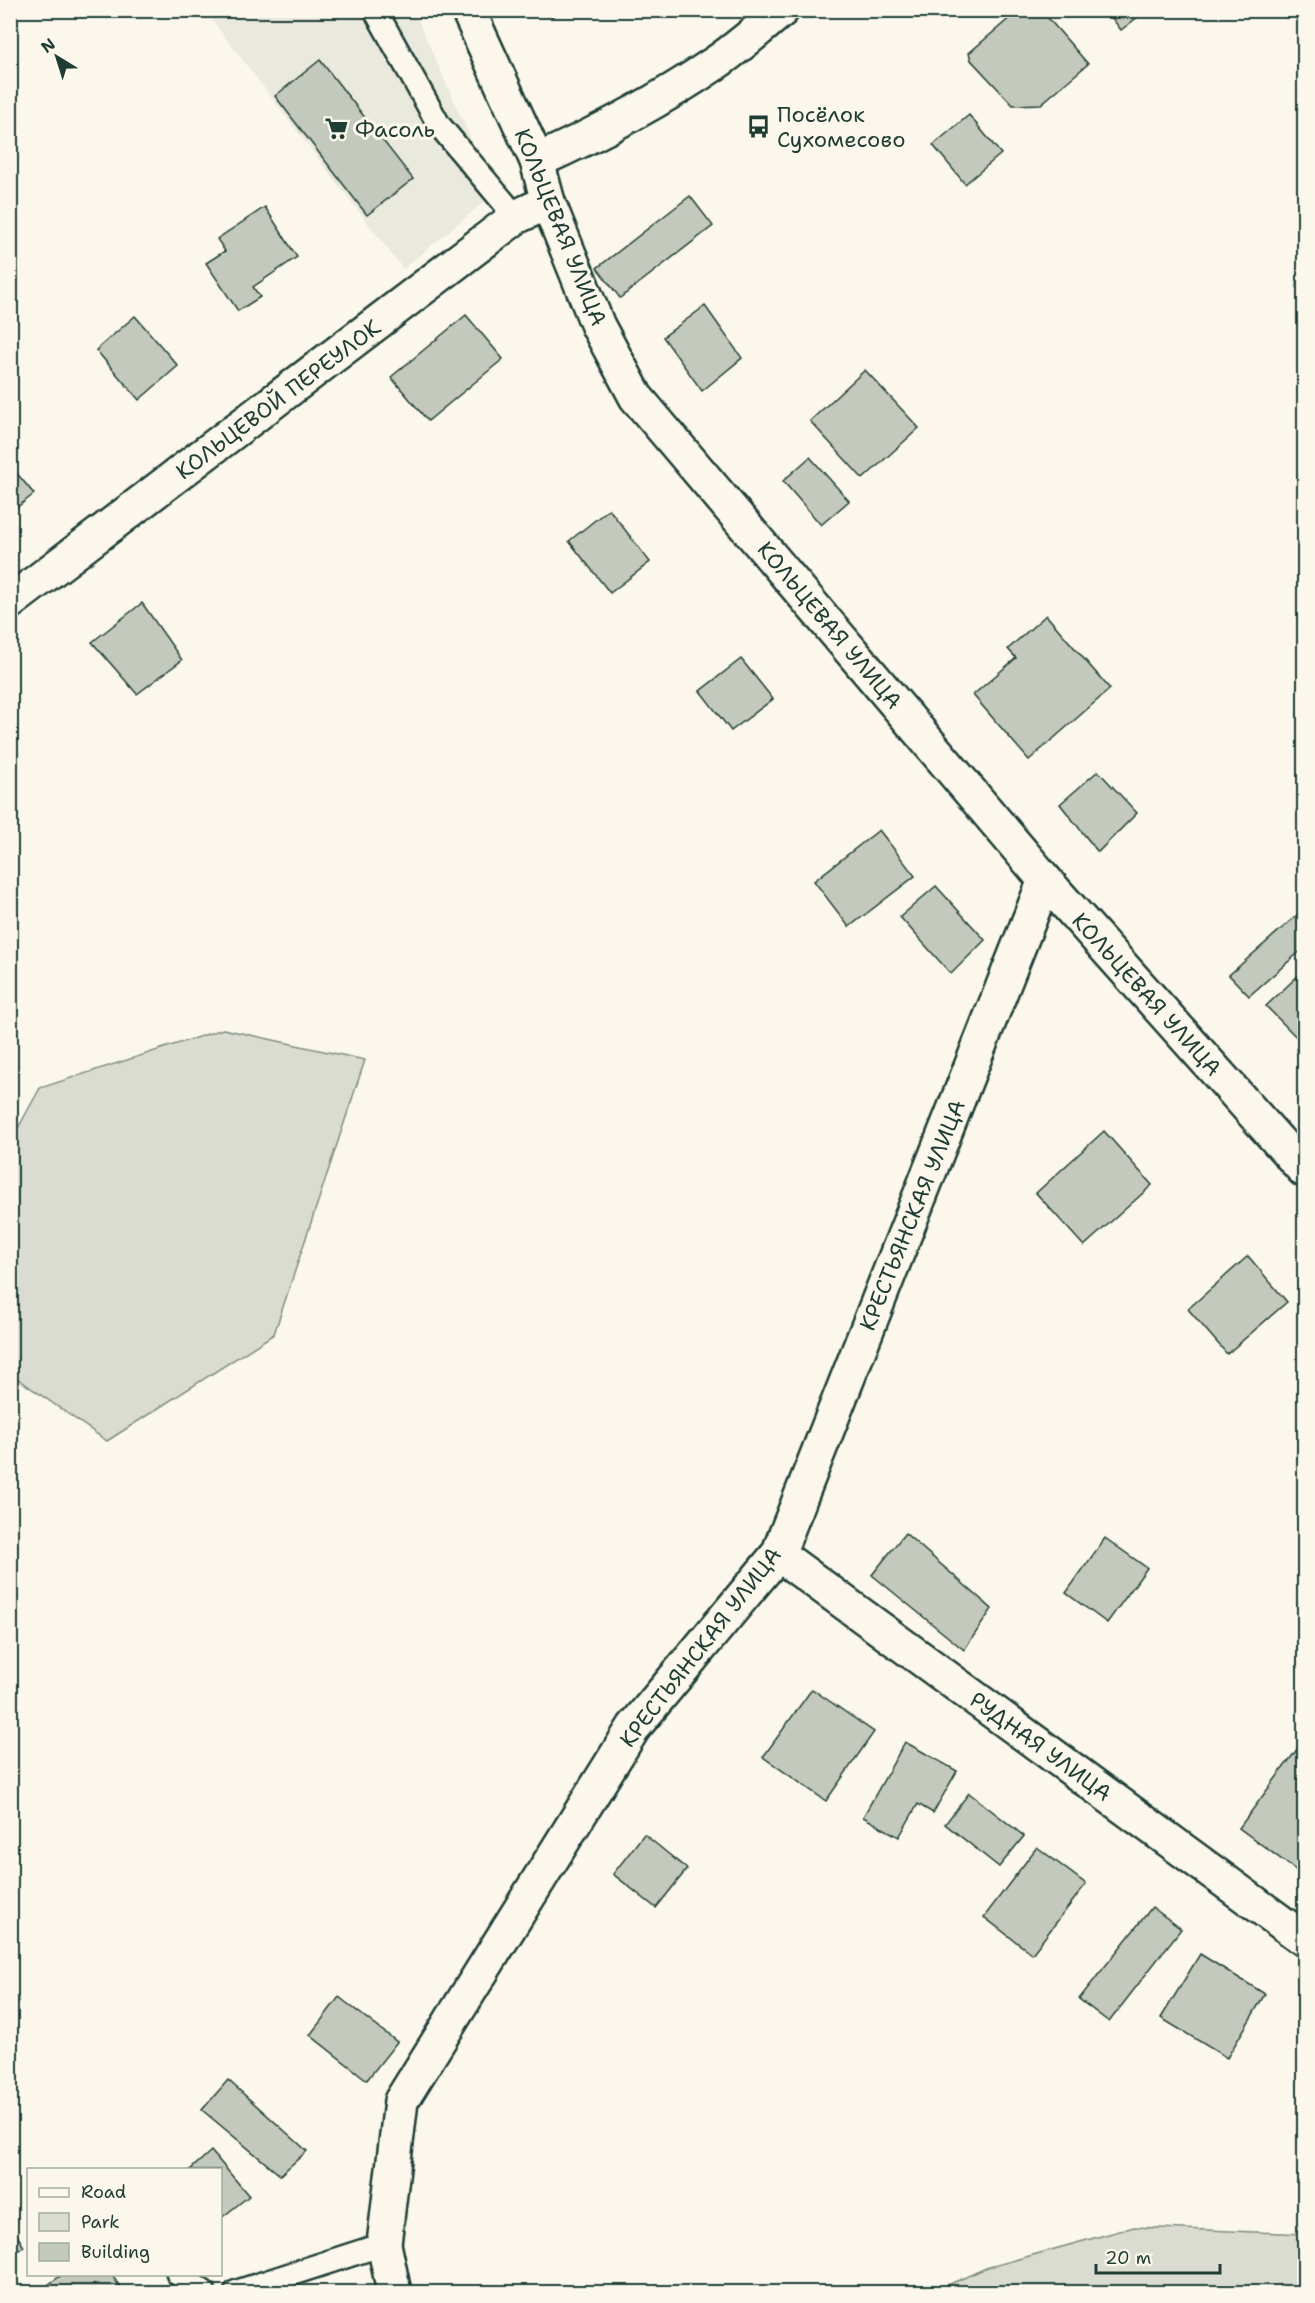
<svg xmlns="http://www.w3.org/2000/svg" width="1315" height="2303" viewBox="0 0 1315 2303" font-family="'Shantell Sans',sans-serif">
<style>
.built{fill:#eae9de}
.green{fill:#dbdcd1;stroke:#7d8c82;stroke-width:1.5}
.building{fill:#c4c9be;stroke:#1f3d34;stroke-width:1.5}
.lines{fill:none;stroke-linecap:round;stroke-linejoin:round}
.service-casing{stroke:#1f3d34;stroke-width:27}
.minor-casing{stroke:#1f3d34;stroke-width:38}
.secondary-casing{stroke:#1f3d34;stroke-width:38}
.service{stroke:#fbf7ec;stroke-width:22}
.minor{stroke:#fbf7ec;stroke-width:33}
.secondary{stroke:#fbf7ec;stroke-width:33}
.labels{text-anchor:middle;stroke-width:6;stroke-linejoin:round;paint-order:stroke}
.poi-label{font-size:22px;fill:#1f3d34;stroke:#fbf7ec;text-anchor:start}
.street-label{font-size:22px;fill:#1f3d34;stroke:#fbf7ec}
</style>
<rect width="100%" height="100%" fill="#fbf7ec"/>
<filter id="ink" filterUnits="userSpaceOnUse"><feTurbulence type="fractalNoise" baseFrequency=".0167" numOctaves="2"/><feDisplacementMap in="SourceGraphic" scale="12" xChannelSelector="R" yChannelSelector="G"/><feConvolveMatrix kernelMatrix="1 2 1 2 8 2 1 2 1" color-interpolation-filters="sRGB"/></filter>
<g filter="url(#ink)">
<path class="built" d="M205,11H414L495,193L403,269Z"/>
<g class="green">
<path d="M223,1029L365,1060L274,1334L107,1441L11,1374V1141L40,1088Z"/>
<path d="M1134,2227L1304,2234V2292H932L986,2268Z"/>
</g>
<g class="building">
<path d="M548,10H560L552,17Z"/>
<path d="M1019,10H1041L1088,64L1041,104L1013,105L971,60L969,53Z"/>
<path d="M1106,10H1147L1121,30Z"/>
<path d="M320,60L413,179L367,215L275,96Z"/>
<path d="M969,115L1001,154L965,184L933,145Z"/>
<path d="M690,196L713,226L620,298L597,268Z"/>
<path d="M265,207L297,257L253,287L260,297L238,311L206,263L225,251L217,239Z"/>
<path d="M705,306L742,358L702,391L663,337Z"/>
<path d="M466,315L503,359L428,421L391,377Z"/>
<path d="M135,316L178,366L139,400L96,350Z"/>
<path d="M865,370L919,428L863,479L810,421Z"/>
<path d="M810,457L849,501L821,525L783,481Z"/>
<path d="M10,465L34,494L10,513Z"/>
<path d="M609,509L650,562L610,593L569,541Z"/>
<path d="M142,603L182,660L137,694L92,642Z"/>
<path d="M1046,615L1110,689L1029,760L973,695L1016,658L1008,649Z"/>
<path d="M741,659L773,699L731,731L700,691Z"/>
<path d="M1098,771L1137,813L1098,852L1060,804Z"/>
<path d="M879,830L915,876L849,927L814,881Z"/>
<path d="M936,886L985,940L951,974L900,917Z"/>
<path d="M1304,909V948L1249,996L1229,975Z"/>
<path d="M1302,972L1304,974L1303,1044L1266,1006Z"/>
<path d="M1104,1131L1152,1185L1084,1246L1036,1193Z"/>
<path d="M1248,1256L1287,1302L1227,1354L1188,1309Z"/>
<path d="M905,1533L992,1609L964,1650L872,1575Z"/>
<path d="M1105,1538L1147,1568L1107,1623L1066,1593Z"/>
<path d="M812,1689L874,1732L826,1801L763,1757Z"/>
<path d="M905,1742L957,1771L933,1813L918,1804L899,1837L863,1817Z"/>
<path d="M1301,1744L1304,1747V1861L1297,1871L1239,1828Z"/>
<path d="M969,1793L1024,1836L999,1867L945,1824Z"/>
<path d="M644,1834L687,1869L656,1908L613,1874Z"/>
<path d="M1037,1847L1086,1884L1032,1954L984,1917Z"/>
<path d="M1152,1907L1181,1929L1109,2022L1079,1999Z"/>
<path d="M1200,1954L1265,1994L1227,2058L1161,2018Z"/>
<path d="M339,1997L397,2042L367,2080L310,2035Z"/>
<path d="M228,2080L307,2151L280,2175L202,2110Z"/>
<path d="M211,2151L249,2196L220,2219V2170H190Z"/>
<path d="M10,2223L24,2247L10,2255Z"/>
<path d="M63,2274H111L124,2292H38Z"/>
</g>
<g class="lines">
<defs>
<g id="service">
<path d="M375,10L439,125L516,217"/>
<path d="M178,2274L204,2292"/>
<path d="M236,2292L384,2244"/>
</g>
<g id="minor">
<path d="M537,161L548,202L598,326L636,397L1045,880L1304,1170"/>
<path d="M10,602L516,217L548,202"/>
<path d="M778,1554L1304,1939"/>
<path d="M394,2292L384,2244L401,2101L634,1727L778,1554L1045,880"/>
</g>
<path id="secondary" d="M468,10L537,161C599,133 658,102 714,64C738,48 760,28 782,10"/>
</defs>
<use href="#service" class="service-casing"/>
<use href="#minor" class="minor-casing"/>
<use href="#secondary" class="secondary-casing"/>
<use href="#service" class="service"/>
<use href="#minor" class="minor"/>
<use href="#secondary" class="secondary"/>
</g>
</g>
<defs>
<symbol id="bus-bare" viewBox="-9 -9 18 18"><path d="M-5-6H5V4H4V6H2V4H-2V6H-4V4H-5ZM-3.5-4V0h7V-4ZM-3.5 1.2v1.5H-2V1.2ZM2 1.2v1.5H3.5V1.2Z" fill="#1f3d34" stroke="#fbf7ec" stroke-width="2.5" paint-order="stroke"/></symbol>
<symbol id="supermarket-bare" viewBox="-9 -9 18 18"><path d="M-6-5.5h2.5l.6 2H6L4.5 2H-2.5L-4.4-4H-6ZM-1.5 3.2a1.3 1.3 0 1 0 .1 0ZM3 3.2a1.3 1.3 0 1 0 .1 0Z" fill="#1f3d34" stroke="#fbf7ec" stroke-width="2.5" paint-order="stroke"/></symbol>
</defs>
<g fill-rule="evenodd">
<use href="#bus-bare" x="742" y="110" width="33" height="33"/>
<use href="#supermarket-bare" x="320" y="112" width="33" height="33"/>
</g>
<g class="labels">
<g class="poi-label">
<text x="777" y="122">Посёлок<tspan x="777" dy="25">Сухомесово</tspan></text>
<text x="355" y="137">Фасоль</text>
</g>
<g class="street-label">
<text transform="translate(561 227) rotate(68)" y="8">КОЛЬЦЕВАЯ УЛИЦА</text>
<text transform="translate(278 399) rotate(-37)" y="8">КОЛЬЦЕВОЙ ПЕРЕУЛОК</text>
<text transform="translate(830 625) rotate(50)" y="8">КОЛЬЦЕВАЯ УЛИЦА</text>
<text transform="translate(1147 994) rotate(48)" y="8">КОЛЬЦЕВАЯ УЛИЦА</text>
<text transform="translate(912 1215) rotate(-68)" y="8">КРЕСТЬЯНСКАЯ УЛИЦА</text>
<text transform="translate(700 1647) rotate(-52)" y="8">КРЕСТЬЯНСКАЯ УЛИЦА</text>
<text transform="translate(1041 1746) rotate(36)" y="8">РУДНАЯ УЛИЦА</text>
</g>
</g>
<rect width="1315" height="2303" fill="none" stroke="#fbf7ec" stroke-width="36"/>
<rect x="18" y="18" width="1279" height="2267" fill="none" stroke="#1f3d34" stroke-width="2" filter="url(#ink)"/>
<rect x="27" y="2168" width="195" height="108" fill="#fbf7ec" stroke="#a3ada2" stroke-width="1.5"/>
<rect x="39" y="2188" width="30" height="9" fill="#fbf7ec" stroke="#a3ada2" stroke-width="1.5"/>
<text x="81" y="2198" font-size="18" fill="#1f3d34">Road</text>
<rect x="39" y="2213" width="30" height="18" fill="#dbdcd1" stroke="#a3ada2" stroke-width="1.5"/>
<text x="81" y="2228" font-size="18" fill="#1f3d34">Park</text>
<rect x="39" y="2243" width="30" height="18" fill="#c4c9be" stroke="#a3ada2" stroke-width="1.5"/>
<text x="81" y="2258" font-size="18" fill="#1f3d34">Building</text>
<g transform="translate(57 57) rotate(322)" stroke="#fbf7ec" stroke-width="4.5" paint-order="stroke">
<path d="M0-4.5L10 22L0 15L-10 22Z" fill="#1f3d34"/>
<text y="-9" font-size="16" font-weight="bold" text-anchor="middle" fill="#1f3d34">N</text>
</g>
<path d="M1096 2264v9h124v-9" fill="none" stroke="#1f3d34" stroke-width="3"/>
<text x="1105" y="2264" font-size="18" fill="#1f3d34" stroke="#fbf7ec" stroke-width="4.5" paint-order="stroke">20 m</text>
</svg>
